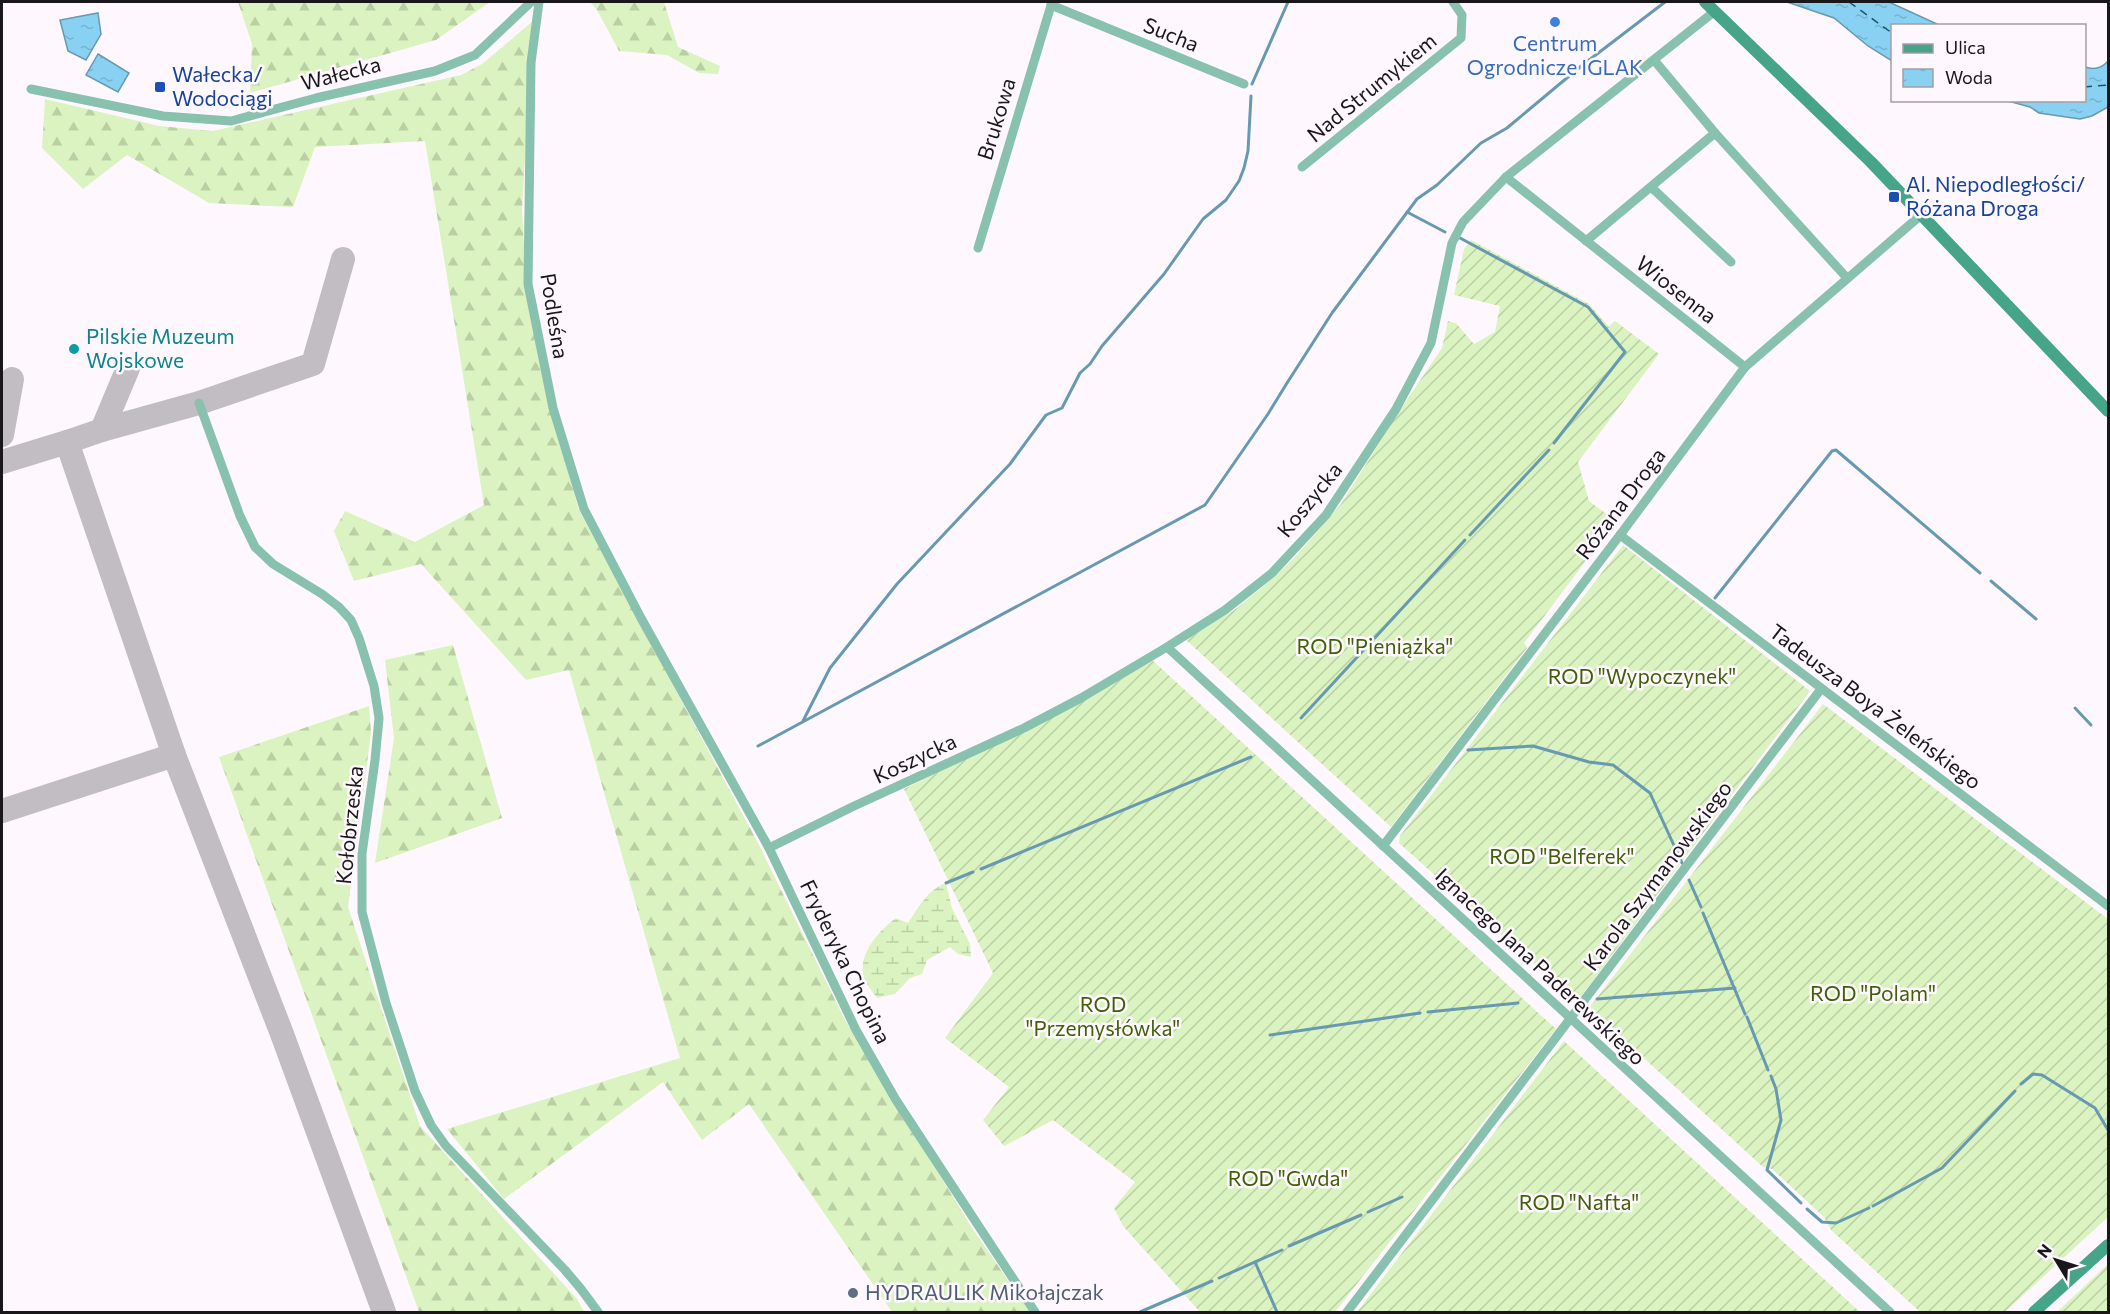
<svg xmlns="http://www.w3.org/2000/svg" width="2110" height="1314" viewBox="0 0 2110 1314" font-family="Commissioner,sans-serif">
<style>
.forest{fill:url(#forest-firs)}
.wetland{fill:url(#wetland-marsh)}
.garden{fill:url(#garden-furrows)}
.water{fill:url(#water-ripples);stroke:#6799b1;stroke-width:1.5}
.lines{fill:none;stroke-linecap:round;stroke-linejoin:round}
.stream{stroke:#6799b1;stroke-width:3}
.ferry{stroke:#19536a;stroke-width:1.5;stroke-dasharray:8 6;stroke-linecap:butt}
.taxiway{stroke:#c2bdc2;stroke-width:24}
.street{stroke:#88c1ae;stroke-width:9}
.secondary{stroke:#46a489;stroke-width:12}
.shop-dot{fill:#3f7fe0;stroke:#fef8fe;stroke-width:2}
.transit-dot{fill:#1a4fb4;stroke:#fef8fe;stroke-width:2}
.culture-dot{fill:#0f9aa8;stroke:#fef8fe;stroke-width:2}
.service-dot{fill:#5c6f8a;stroke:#fef8fe;stroke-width:2}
.labels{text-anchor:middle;stroke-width:5;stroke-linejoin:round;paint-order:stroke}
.street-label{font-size:21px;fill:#191719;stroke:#fef8fe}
.shop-label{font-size:21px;fill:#366cbe;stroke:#fef8fe}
.transit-label{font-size:21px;fill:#164399;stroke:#fef8fe;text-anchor:start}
.culture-label{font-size:21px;fill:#0d838f;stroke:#fef8fe;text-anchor:start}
.park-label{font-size:21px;fill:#416006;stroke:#fef8fe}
.service-label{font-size:21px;fill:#4e5e75;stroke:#fef8fe;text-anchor:start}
</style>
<defs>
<pattern id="forest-firs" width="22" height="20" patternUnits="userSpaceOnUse" patternTransform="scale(1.5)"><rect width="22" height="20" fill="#daf3c0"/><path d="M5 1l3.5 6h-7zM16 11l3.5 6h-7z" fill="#bad0a4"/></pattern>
<pattern id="wetland-marsh" width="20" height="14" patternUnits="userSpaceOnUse" patternTransform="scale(1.5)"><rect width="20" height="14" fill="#daf3c0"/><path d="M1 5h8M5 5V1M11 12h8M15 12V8" fill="none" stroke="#bad0a4"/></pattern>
<pattern id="garden-furrows" width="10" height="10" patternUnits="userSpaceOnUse" patternTransform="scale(1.5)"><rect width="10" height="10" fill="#daf3c0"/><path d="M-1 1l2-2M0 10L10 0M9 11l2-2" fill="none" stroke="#bad0a4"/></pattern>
<pattern id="water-ripples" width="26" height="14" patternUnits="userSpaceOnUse" patternTransform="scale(1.5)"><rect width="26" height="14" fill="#89d1f2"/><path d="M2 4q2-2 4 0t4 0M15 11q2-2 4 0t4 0" fill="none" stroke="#76b3cf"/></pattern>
</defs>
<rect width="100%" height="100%" fill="#fef8fe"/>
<g class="forest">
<path d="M238,2H490L436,40L250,93L252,44Z"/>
<path d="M590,2H664L678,47L720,66L718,74L699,73L667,55L619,51L597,10Z"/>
<path d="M533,21L522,210L527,298L578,508L758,843L846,1022L972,1228L1030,1312H892L749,1104L702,1140L663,1082L504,1199L447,1129L680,1058L569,670L526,680L421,564L354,581L334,531L345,511L415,542L484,505L425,141L315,147L293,207L209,203L127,155L83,189L42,148L45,99L159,126L213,131L461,75L482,64Z"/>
<path d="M453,645L502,818L375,863L394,738L385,660Z"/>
<path d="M369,706L371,733L348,907L420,1126L577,1299L584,1312H419L219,757Z"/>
</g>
<path class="wetland" d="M946,883L952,908L970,944L971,957L958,954L950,947L927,960L922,974L910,978L895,994L877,998C873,992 866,985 864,978C857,954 879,931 896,918L908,923C918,908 928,889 946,883Z"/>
<g class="garden">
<path d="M1471,240L1589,304L1609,327L1615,321L1659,354L1578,462L1589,501L1616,521L1524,643L1527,648L1391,827L1186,640L1237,608L1272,579L1296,556L1341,504L1400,410L1442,348L1448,321L1456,323L1474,344L1495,332L1500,306L1454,295L1464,249Z"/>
<path d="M1623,545L1810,691L1579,999L1534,964L1399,843L1400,836Z"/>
<path d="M1152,660L1556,1029L1335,1312H1200L1123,1226L1114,1208L1135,1182L1053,1120L1004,1146L983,1120L1009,1087L945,1038L993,973L904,789L1093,696Z"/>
<path d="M1823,704L2108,919V1217L2005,1312H1920L1831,1230L1824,1217L1772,1169L1763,1167L1589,1008Z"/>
<path d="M1564,1041L1860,1312H1357Z"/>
<path d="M2108,1264V1312H2057Z"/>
</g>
<g class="water">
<path d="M1787,2H1889L1939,25L1892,26V61L1868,46L1834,18Z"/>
<path d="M98,13L101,34L86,60L68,51L60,20Z"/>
<path d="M98,54L129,73L118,92L86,75Z"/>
<path d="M2108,61V107L2092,116L2080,119L2039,113L2030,107L2008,101L2084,100L2085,67C2094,70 2102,68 2108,61Z"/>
</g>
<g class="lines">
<g class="stream">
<path d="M1252,84L1288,2"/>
<path d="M1407,212L1445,232"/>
<path d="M1460,238L1588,307L1625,352L1554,443"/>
<path d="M1470,535L1549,450"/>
<path d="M1991,581L2036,619"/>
<path d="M1715,598L1832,451L1836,450L1980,573"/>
<path d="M2075,708L2091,725"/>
<path d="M1301,718L1465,540"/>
<path d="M803,721L830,668L897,584L1010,464L1046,415L1062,408L1080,373L1090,364L1102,346L1164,274L1203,219L1226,200L1239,181L1244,168L1248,151L1251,96"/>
<path d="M758,746L1205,505L1268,414L1287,383L1332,313L1417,199L1437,185L1481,143L1507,128L1580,67L1665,2"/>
<path d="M1468,750L1533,746L1589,762L1613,765L1650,793L1682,863"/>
<path d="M981,869L1251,757"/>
<path d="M1689,880L1701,907"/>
<path d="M946,883L973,872"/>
<path d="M1703,913L1745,1014"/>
<path d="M1597,999L1735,988"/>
<path d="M1428,1012L1518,1003"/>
<path d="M1747,1017L1768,1070"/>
<path d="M1270,1035L1420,1013"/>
<path d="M1771,1076L1776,1089L1781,1120L1767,1170L1801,1203"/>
<path d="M2021,1084L2033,1074L2042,1075L2095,1108L2108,1130"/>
<path d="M1873,1206L1942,1168L2015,1091"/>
<path d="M1807,1209L1822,1222L1836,1223L1869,1208"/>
<path d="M1368,1212L1402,1197"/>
<path d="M1289,1246L1361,1215"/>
<path d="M1255,1262L1277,1312"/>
<path d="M1219,1278L1282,1250"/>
<path d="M1140,1312L1212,1281"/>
</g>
<g class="ferry">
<path d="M1849,2L1892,33"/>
<path d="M2084,87L2108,85"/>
</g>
<g class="taxiway">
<path d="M102,430L128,368"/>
<path d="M2,435L12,379"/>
<path d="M67,442L102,430L199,403L313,364L343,259"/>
<path d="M2,462L67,442L174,755L282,1034L384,1312"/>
<path d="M2,811L174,755"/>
</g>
<g class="street">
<path d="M539,2L531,63L528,284L553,408L584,509L641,618L769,848L856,1030L896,1100L1035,1312"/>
<path d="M1051,5L1244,84"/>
<path d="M1654,60L1715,133L1847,278"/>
<path d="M31,89L163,116L231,121L316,98L435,71L475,55L531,2"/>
<path d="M1302,167L1461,38L1462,15L1453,2"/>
<path d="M1506,177L1745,367"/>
<path d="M1651,187L1731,262"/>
<path d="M1586,241L1715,133"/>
<path d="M978,248L1052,2"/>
<path d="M199,403L240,516L255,547L273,564L322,594L339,607L351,620L359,638L374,686L379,718L375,760L362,854V912L386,1003L415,1091L431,1125L446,1146L565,1270L581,1289L598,1312"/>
<path d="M1620,535L2108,906"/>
<path d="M1167,647L1890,1312"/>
<path d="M1383,846L1623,531L1745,367L1921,215"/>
<path d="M769,848L852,807L1024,728L1081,698L1167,647L1225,610L1272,573L1326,515L1396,409L1431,343L1452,243L1463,222L1506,177L1715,11"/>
<path d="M1347,1312L1821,689"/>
</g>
<g class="secondary">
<path d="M1705,2L1871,162L2108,411"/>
<path d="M2034,1312L2108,1245"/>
</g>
</g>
<circle class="shop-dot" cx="1555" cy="22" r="6"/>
<g class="transit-dot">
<rect x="154" y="81" width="12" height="12" rx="3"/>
<rect x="1888" y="191" width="12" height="12" rx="3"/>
</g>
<circle class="culture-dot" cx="74" cy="349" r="6"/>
<circle class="service-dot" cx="853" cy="1293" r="6"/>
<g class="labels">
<g class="street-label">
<text transform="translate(1171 35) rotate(22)" y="7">Sucha</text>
<text transform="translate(341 74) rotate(-14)" y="7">Wałecka</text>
<text transform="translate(1372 88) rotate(-39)" y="7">Nad Strumykiem</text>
<text transform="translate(997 119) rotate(-73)" y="7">Brukowa</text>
<text transform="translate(1676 290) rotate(38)" y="7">Wiosenna</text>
<text transform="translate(554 316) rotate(81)" y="7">Podleśna</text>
<text transform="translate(1310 500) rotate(-51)" y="7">Koszycka</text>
<text transform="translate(1621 504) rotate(-53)" y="7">Różana Droga</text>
<text transform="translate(1875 707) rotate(37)" y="7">Tadeusza Boya Żeleńskiego</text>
<text transform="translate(915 759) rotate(-25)" y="7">Koszycka</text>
<text transform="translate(350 825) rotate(-84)" y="7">Kołobrzeska</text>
<text transform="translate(1658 876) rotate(-53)" y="7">Karola Szymanowskiego</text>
<text transform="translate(845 962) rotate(64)" y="7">Fryderyka Chopina</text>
<text transform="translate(1540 967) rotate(43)" y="7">Ignacego Jana Paderewskiego</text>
</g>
<g class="shop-label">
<text x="1555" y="51">Centrum<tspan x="1555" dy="24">Ogrodnicze IGLAK</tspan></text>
</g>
<g class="transit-label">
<text x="172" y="82">Wałecka/<tspan x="172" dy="24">Wodociągi</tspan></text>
<text x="1906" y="192">Al. Niepodległości/<tspan x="1906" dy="24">Różana Droga</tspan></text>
</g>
<g class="culture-label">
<text x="86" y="344">Pilskie Muzeum<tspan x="86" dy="24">Wojskowe</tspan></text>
</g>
<g class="park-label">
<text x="1375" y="654">ROD "Pieniążka"</text>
<text x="1642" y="684">ROD "Wypoczynek"</text>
<text x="1562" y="864">ROD "Belferek"</text>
<text x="1873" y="1001">ROD "Polam"</text>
<text x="1103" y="1012">ROD<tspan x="1103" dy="24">"Przemysłówka"</tspan></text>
<text x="1288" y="1186">ROD "Gwda"</text>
<text x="1579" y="1210">ROD "Nafta"</text>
</g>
<g class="service-label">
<text x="865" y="1300">HYDRAULIK Mikołajczak</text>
</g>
</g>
<rect width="2110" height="1314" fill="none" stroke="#191719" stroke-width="6"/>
<rect x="1891" y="24" width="195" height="78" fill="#fef8fe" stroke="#a29ea2" stroke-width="1.5"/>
<rect x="1903" y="44" width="30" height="9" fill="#46a489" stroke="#a29ea2" stroke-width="1.5"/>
<text x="1945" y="54" font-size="18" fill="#191719">Ulica</text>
<rect x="1903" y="69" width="30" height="18" fill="url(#water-ripples)" stroke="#a29ea2" stroke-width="1.5"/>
<text x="1945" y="84" font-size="18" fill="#191719">Woda</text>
<g transform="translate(2056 1260) rotate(308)" stroke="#fef8fe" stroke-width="4.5" paint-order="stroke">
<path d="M0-4.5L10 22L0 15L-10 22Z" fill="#191719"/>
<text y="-9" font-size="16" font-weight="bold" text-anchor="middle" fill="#191719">N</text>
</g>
</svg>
